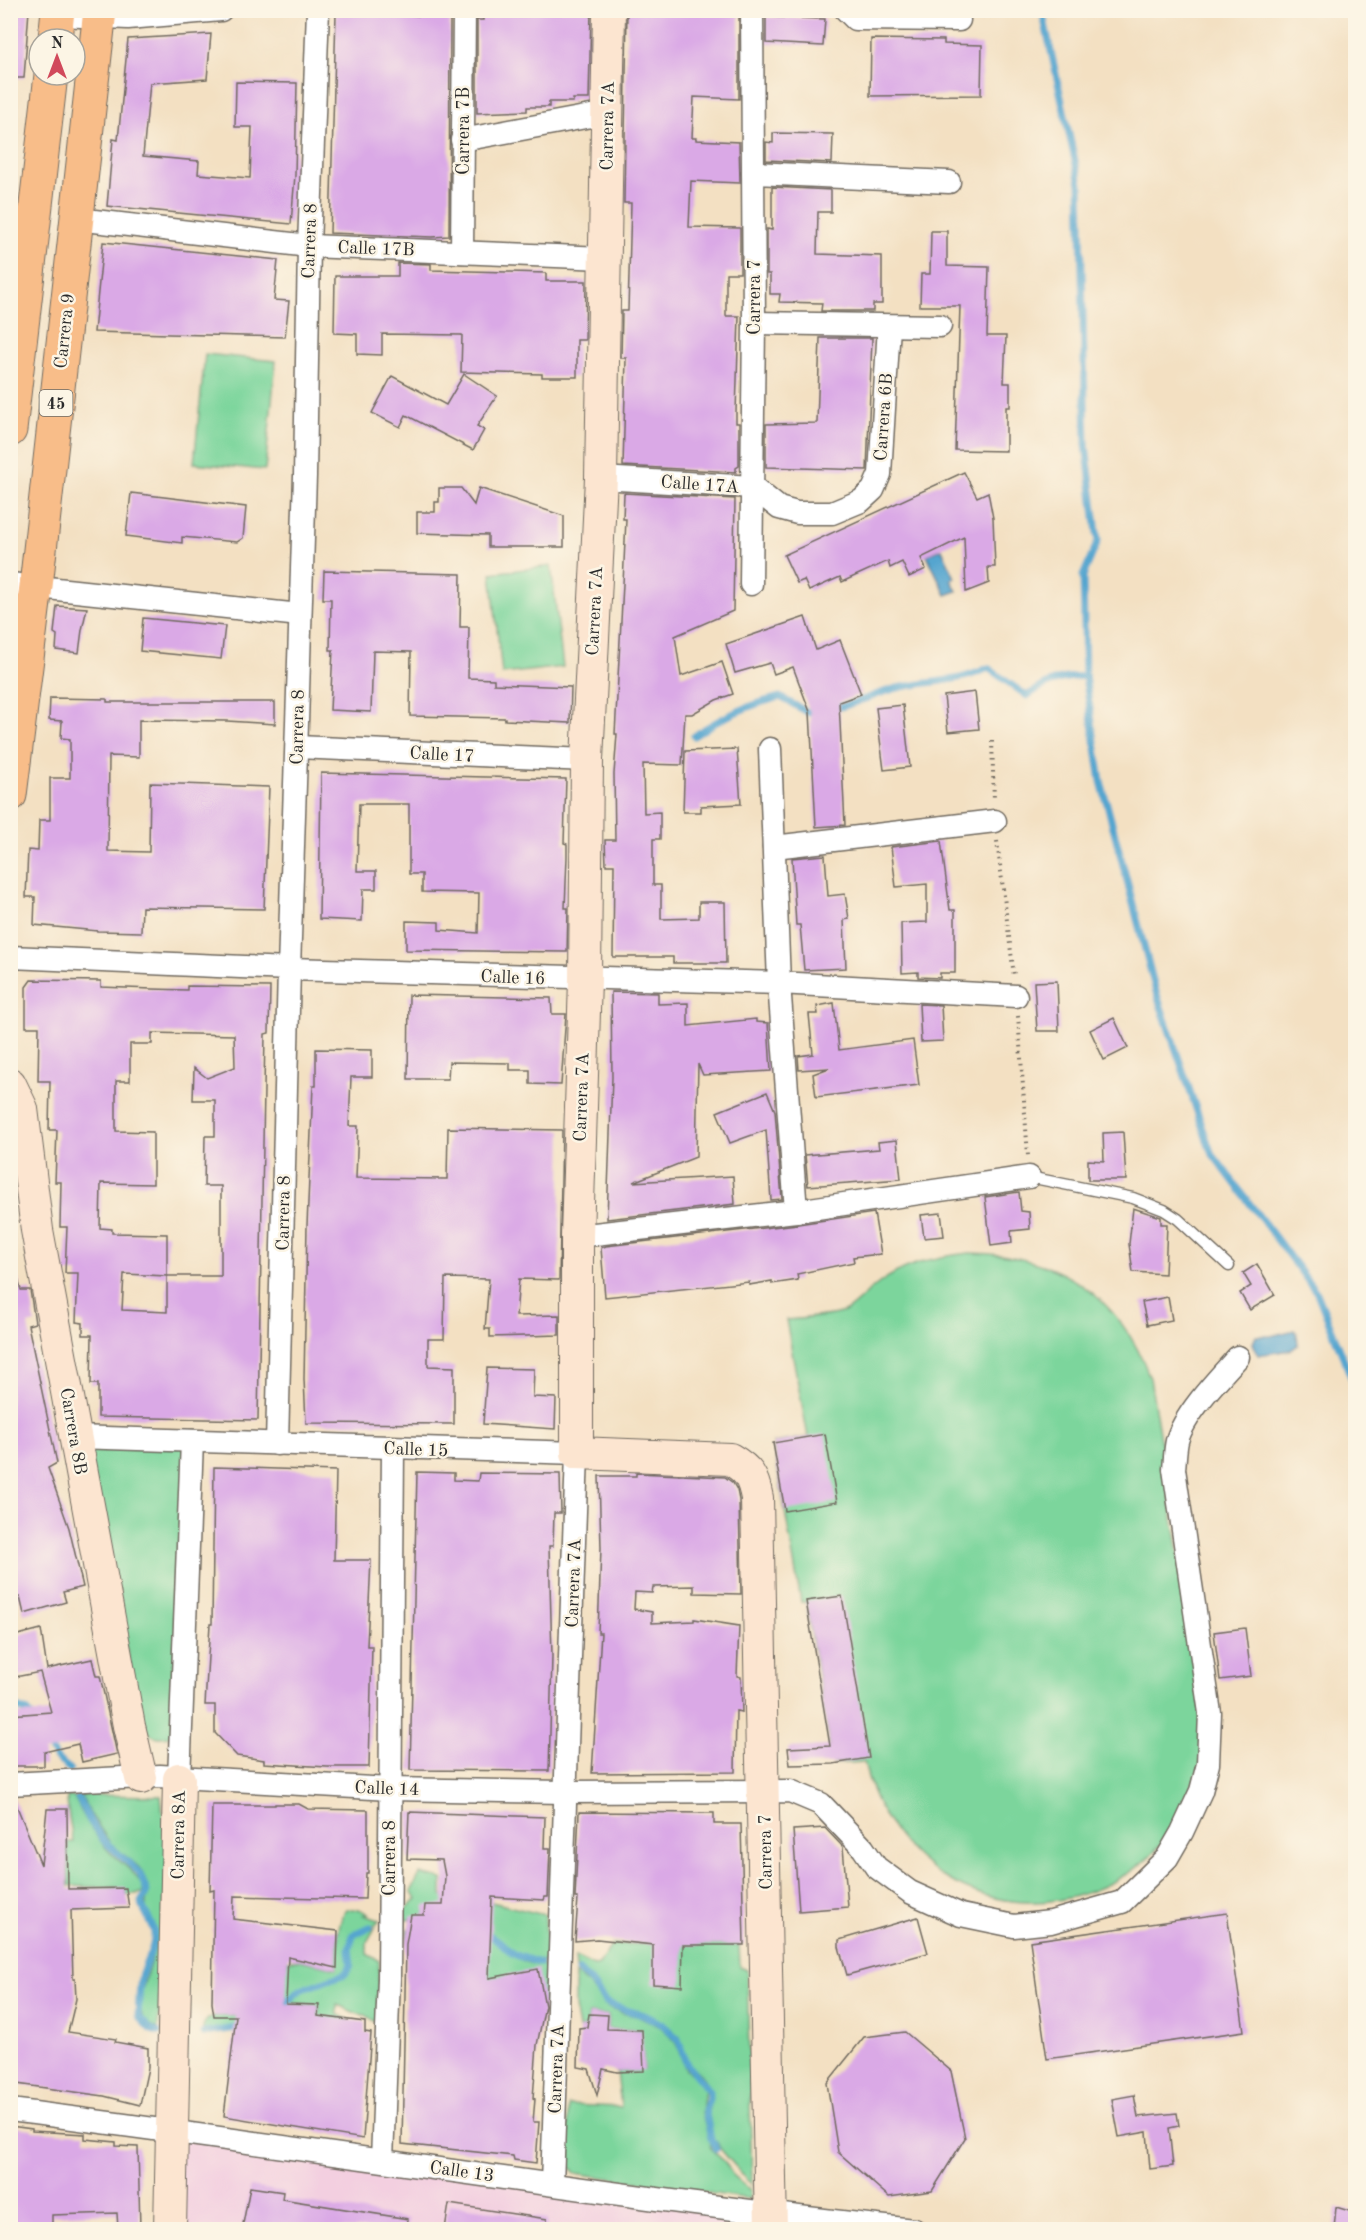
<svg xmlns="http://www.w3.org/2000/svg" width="1366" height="2240" viewBox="0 0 1366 2240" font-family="'Old Standard TT',serif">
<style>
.built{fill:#f3cfe0}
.green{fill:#7bd59c;stroke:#538064;stroke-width:1.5}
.water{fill:#55a5cf;stroke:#40687d;stroke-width:1.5}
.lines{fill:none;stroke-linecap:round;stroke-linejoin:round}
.stream{stroke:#55a5cf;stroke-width:7}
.building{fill:#daa9e6;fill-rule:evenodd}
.lane-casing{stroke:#716a60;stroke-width:13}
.street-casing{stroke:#716a60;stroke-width:25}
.secondary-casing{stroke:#716a60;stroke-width:34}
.highway-casing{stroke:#716a60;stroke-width:35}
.path{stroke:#716a60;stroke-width:4;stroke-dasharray:1.5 4.5;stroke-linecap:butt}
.lane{stroke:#fff;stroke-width:10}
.street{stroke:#fff;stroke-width:22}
.secondary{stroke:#fce5d0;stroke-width:32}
.highway{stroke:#f8bd89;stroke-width:33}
.labels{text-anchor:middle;stroke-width:5;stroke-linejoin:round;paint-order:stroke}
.shield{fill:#fcf5e5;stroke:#6a6863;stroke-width:1.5}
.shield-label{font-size:16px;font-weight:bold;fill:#2b2b2b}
.street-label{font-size:18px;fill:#2b2b2b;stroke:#fcf5e5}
</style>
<rect width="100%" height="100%" fill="#fcf5e5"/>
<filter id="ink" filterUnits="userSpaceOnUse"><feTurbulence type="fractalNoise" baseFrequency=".0167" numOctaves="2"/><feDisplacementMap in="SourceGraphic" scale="12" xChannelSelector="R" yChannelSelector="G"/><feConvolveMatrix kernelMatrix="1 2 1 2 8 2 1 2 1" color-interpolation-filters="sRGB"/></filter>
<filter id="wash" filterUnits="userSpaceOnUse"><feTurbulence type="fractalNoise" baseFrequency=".008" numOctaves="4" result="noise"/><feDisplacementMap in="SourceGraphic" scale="24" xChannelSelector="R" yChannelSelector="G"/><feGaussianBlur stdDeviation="1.35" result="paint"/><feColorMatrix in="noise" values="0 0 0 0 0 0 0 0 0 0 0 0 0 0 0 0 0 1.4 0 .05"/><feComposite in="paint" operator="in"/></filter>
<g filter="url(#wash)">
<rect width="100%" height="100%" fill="#f3e0c2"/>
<path class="built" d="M170,2130L771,2215V2230H170Z"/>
<g class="green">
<path d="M205,354L276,361L265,470L194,463Z"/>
<path d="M551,566L563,667L502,674L491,573Z"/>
<path d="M970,1253C1057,1254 1120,1295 1150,1378C1163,1457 1176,1536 1189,1615C1193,1639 1198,1663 1200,1687C1202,1701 1201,1715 1201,1728C1201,1738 1204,1750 1202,1760C1200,1771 1192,1783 1188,1793C1183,1805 1179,1820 1172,1831C1152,1860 1122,1880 1089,1892C988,1928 886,1864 864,1762L833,1764L806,1602H801L773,1443L808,1437L786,1320C798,1319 838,1316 846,1311C856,1305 867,1292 878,1284C904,1264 937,1256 970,1253Z"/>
<path d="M79,1441L189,1445L173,1735C158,1739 150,1738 143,1723Z"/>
<path d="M81,1795L161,1796L167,1853L158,2029C120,2018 155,1963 156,1940C158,1915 138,1918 149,1891L141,1869L110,1843L89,1812Z"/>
<path d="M67,1796L74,1797C83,1816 93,1833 107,1849C122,1866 133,1866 144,1890L142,1893L127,1895L125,1888L69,1886L67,1842H73C71,1825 67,1812 67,1796Z"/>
<path d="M420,1874L442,1879V1896L479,1899L545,1915L548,1963L515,1953L501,1940L460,1915L437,1911L404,1921V1910L417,1899L411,1892Z"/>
<path d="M347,1909L361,1910L368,1914L364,1915L379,1920L376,1925L352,1933L348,1947L350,1964L344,1973L299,1989L287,2000L280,2015L246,2025L203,2031C202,2023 206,2019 214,2016H274L288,1960H299L337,1968C338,1948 335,1925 347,1909Z"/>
<path d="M459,1918C471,1926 485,1933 496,1942C513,1954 524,1967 548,1965L550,2004L407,1945V1930L448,1923Z"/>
<path d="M375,1928L367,1942V1954L379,1961L377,2024L366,2015C354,2015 348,2008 337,2005V2014L349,2020L318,2023L319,2005L290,2004L300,1992L346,1976L352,1965L351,1949L354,1936Z"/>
<path d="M612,1944L739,1945L740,1967L747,1970L752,2185L722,2151L713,2138L708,2111L711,2100V2091L701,2075L687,2062L680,2037L663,2022L643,2012L625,2008L606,2000L580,1969H576L575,1957L594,1966L599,1965Z"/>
<path d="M575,1974L589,1985L605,2005L622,2013L641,2017L661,2027L675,2041L686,2070L696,2077L705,2089L702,2112L711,2149L725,2162L732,2174L750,2190L749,2199L575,2173L567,2163L568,2105L621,2107L617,2072L644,2070L641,2030L607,2029L608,2015L589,2014L587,2027L579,2028L575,2007Z"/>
</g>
<g class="water">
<path d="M942,549L955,578L951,580L957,591L946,595L927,555Z"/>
<path d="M1294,1330L1297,1333L1298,1345L1291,1350L1258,1355L1253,1343L1256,1336H1271Z"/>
</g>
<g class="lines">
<g class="stream">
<path d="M1042,10L1080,184L1086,445L1098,541L1083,576L1085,676L1101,781L1156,992L1211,1152L1317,1293L1356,1389"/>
<path d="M831,709C856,705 877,692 902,687C934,680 958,683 988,668L1027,696C1049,681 1058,678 1085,676"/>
<path d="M694,736C721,717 748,705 780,697L809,713L817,712"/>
<path d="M10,1706L27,1711L34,1719"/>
<path d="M47,1744L58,1760L70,1769"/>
<path d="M78,1798L90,1821L104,1841L139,1872L147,1892L141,1902C144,1913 152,1921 154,1932C156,1949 144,1962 141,1978C139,1990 139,2003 138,2016L151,2030L158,2032"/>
<path d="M484,1932L499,1941L513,1954L539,1963"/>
<path d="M579,1971L594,1986L605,2002L625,2010L644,2015L662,2024L678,2039L686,2063L709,2091V2099L705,2110L711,2139L716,2149"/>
<path d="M282,2012L288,2001L300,1990L345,1974L351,1965L349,1949L353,1935L370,1927"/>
<path d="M204,2033L243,2027"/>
</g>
</g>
<g id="blocks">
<g class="building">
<path d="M10,10H29L24,78H10Z"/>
<path d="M483,10H591L589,99H573V102H549V107H527V111L477,113V20H483Z"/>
<path d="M627,10H739V99L694,97L692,138H696V140L739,142L740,183L691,181L689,227L740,228V273H726V316H739L736,412V423H739V466L736,468V472L623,466L626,358H621L622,311H628L631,203H624Z"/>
<path d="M336,13L394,14L450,18L449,236L432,237L330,233Z"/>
<path d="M766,17L825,19L823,46L766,43Z"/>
<path d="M211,34L207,79L150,83L143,156L199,161L198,174L250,178L252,127H235L236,82L297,83L295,175L291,224L107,206L113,139L118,140L128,39Z"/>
<path d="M871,39L944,40V44L982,45L981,95L870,96Z"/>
<path d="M773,133L833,134L832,163L766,160V142L773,143Z"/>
<path d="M772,187L831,190V212H818L817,254L882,256V304H873V311H821L822,303L779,302L780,294H770V274H767V229L772,230Z"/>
<path d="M931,231H947V266L989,267L987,336H1006L1004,383H1010V407H1006V451L955,450L960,306H920L921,274H930Z"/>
<path d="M103,242L278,260L274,300L289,301L285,337L94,332Z"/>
<path d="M398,263L431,264V270L546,273V281H586L585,340H577V377H542V374L461,372L462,335L382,334V355L357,354V334L334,333L335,276H398Z"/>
<path d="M820,338H872L867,470L766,467V424L817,423Z"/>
<path d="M464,374L497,396L477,426L484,430L473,450L406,415L400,427L372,413L392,376L446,405Z"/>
<path d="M964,472L977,497L988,492L993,518L995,567H988L989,583L966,592L964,537L921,558L926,569L909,577L902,562L890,568L888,561L842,582L840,577L809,591L804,580L797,583L784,555Z"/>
<path d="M439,488H461L474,505L479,488L564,516V547H488V535L417,533V512H435V502H439Z"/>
<path d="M131,493L246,507L243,538L237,542L182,537V543L126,536Z"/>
<path d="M624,493L735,499L733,611L675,636L681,676L722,662L733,694L716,700L692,714H685L682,765L643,764L644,813L660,812V839H653V885H661V919L699,918V902H725L726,963H673V957H613L614,865H606L605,840H615L614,774L617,734H615L623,584L626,519H623Z"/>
<path d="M324,571L461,574L460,627H469L468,678L494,679V684L571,687L570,723L505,720V718L410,716L411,652L373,651L371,712L330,710L333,650H330L331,599H323Z"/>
<path d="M57,606L87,608L82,630L79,653L56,650L57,635L54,633Z"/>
<path d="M805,617L816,650L840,640L861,694L839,702L845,825L816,827L810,712L793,667L774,674L770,663L735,673L726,644Z"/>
<path d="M143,618L225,626L221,659L140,651Z"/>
<path d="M975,692L979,729L948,732L944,696Z"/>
<path d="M50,698L107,699V702H275V724L227,721L139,720V757L109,756L108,851L149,852L150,783L269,787L264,909L142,907L141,932L98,931L34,925L35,897H26L28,850L38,851L39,820H50V778H70V739L61,738L62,721L49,720Z"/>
<path d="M903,705L910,767L884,770L876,708Z"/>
<path d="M737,749L741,804L701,806V812H683L685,751Z"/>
<path d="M321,773L566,779L564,843L567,844V857L565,908H568L567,952L406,950V921L439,922V930L478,933L479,893L422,892V874H409V804H359L357,871H376V889H363L362,921L319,919Z"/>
<path d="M941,841L950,910H955V973H940V978L918,977V972L902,973L901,923L927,922V884L896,887L891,847Z"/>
<path d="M825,855L828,896L845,894L849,919L844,920L846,968L804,970L800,925H796L792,858Z"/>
<path d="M31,980L101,981V987L152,989L187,990V986L270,987L269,1033L265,1034L258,1420L98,1417V1384H91L92,1335H83V1323L76,1322L78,1273H65L67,1227H60L61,1182H55L57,1130H49L50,1081H38L39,1027H26V987ZM152,1033L234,1035L235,1067L207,1078L194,1068L193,1100H215V1136H205L204,1186H221V1276H167V1234L112,1233V1229L100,1228L101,1183L153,1184V1132L116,1131V1081H130V1044H152ZM124,1274L167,1276V1312L122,1310Z"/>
<path d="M1057,981L1059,1031H1037L1034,982Z"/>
<path d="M611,992L658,993V1004L688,1003V1026L756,1019V1022L768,1023L771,1071L703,1075L698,1064L696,1157L633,1182L733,1176L735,1204L607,1219L612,1077Z"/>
<path d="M409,995L551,998L552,1014H566L561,1085L530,1084V1070H510V1063L449,1062L448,1079H408Z"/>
<path d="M834,1003L839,1050L913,1040L919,1085L816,1097L813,1074L829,1068L799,1070L798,1056L813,1054L809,1014H818L817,1006Z"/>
<path d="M919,1004L941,1005L943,1041L921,1042Z"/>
<path d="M1114,1018L1128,1048L1104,1060L1090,1030Z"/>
<path d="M316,1049L372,1050V1077H351L349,1126H358L356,1178L447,1179L448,1128L562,1130L559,1280L519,1279L516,1316L559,1315V1335L490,1337V1329H485L489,1279L445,1278L444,1339H428V1366L454,1367V1424L306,1423L304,1379L307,1225L313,1086H316Z"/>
<path d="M767,1092L775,1111L782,1199L771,1200L766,1130L730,1143L717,1112Z"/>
<path d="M1123,1132L1126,1180H1088V1160L1104,1161L1103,1133Z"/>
<path d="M897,1140L901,1179L808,1186L805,1155L879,1149L878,1142Z"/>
<path d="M1019,1192L1021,1211L1029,1212L1030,1229L1011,1231L1012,1243L991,1246L985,1197Z"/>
<path d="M1133,1208L1161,1217V1224H1167L1165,1274L1133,1272L1129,1244Z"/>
<path d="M874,1213L881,1254L853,1257L854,1262L797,1274L798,1280L772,1284V1281L749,1285V1282L605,1297L601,1248L606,1246L798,1224Z"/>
<path d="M941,1213L944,1236L924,1238L921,1215Z"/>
<path d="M1257,1264L1275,1295L1250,1310L1240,1293L1251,1286L1243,1273Z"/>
<path d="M18,1279L21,1290H30L35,1323L28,1325L57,1463L48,1468L69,1528L83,1587L63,1592L66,1602L24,1614L20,1597H17L10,1577V1280Z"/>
<path d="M1168,1297L1172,1320L1147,1325L1142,1302Z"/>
<path d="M487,1368L534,1369L533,1397L556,1398L555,1429L483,1424Z"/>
<path d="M825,1434L837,1502L785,1511L773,1443Z"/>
<path d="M214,1467L336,1471L334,1560H371L367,1646H372L369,1767H327L264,1763V1760L237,1756L215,1733V1705H205L210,1624H212Z"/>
<path d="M417,1472L454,1473V1480L478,1481L479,1473L560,1474L561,1513H554L553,1546H549L552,1656L549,1771L410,1770Z"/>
<path d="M636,1473L725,1477L733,1483L737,1490L739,1500L741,1594L694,1593V1586L653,1587L652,1593L635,1592L634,1609L652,1612V1623L694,1621V1619L739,1626L737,1676L741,1677L742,1712L736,1711L735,1772L592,1773L601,1633H598L601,1548L599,1476H636Z"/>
<path d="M842,1596L869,1758L833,1764L790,1765L788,1748L830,1746L806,1601Z"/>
<path d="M1245,1628L1251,1676L1220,1680L1214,1632Z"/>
<path d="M41,1629L47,1669L92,1659L96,1676H100L117,1754L82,1762L78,1744L44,1752V1766H10V1715L51,1712L40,1672L10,1678V1637Z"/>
<path d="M10,1797H13L41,1865L47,1809H67L68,1889L126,1888L129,1908L71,1910L73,1979H75L76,1999L68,2032L116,2039L115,2042L148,2048V2068L140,2105L104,2096L10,2083Z"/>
<path d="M275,1804H299L308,1809L368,1810V1873H366L365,1899L234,1896L233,1919L338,1931L337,1968L288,1957L286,2004L319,2005L318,2016L365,2022V2032L371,2033L363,2139L224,2116L236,2016H214L212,2003L214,1890L210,1891L212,1805H275Z"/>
<path d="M409,1812L545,1817L544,1848H550L548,1897H545L544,1900L492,1897L490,1949L489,1978L538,1969L545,2006L537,2045L533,2098L535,2099L533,2122H539L536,2163L514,2160L513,2156L402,2144L406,1944L411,1915H424L425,1905H443L445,1876L442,1860L407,1859Z"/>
<path d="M579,1812L714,1813V1824H741L744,1945H683L682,1986L653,1984V1945L597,1939L575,1941L578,1898H575Z"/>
<path d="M825,1828L843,1847L848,1907L799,1911L793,1830Z"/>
<path d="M1227,1913L1244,2031L1047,2059L1030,1941Z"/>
<path d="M918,1917L928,1953L847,1975L839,1947V1940Z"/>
<path d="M589,2014L608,2015L607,2029L642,2030L644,2071L617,2072L603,2069L597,2095L589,2069L578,2067L579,2028L587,2027Z"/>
<path d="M905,2032L951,2071L965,2138L932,2191L889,2197L838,2152L827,2083L864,2037Z"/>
<path d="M1134,2095L1138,2117L1177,2113L1179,2126L1169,2128L1173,2166L1150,2169L1147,2132L1119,2137L1112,2099Z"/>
<path d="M10,2126L32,2129V2131L85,2134V2139L116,2142V2146L138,2147L140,2229H118L117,2213L52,2215V2229H10Z"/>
<path d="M250,2187L283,2192L282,2199L408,2219L407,2229H302L277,2226V2229H242Z"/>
<path d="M449,2204L547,2219V2229H445Z"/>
<path d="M1336,2207L1356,2213V2229H1334Z"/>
</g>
</g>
</g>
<g filter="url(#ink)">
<use href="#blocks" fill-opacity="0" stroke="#716a60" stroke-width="1.5"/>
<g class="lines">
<defs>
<path id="lane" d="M1029,1177L1133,1198L1164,1210L1178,1219L1229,1266"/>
<g id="street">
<path d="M846,10L855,19L959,20"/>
<path d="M58,15L128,18L221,10"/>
<path d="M462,140L607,113"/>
<path d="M753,173L949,182"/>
<path d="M77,219L309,246L604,258"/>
<path d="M462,252L464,10"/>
<path d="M754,323L940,326"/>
<path d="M601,478L753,487L779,508L797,513H832L861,501L873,490L880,474L889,326"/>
<path d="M10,584L300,615"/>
<path d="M751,584L754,323L752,10"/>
<path d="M297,747L587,760"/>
<path d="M770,749L779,983L796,1211"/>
<path d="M774,847L995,821"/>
<path d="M10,957L289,969L779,983L1016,996"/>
<path d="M577,1236L796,1211L1029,1177"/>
<path d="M75,1437L577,1453L552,2184"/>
<path d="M277,1444L289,969L305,476L309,246L318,10"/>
<path d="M179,1779L192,1441"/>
<path d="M10,1784L160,1776L390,1789L565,1792L790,1791L821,1804L863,1848L876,1867L910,1892L961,1915L1014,1926L1051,1922L1122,1902L1167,1858L1182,1832L1201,1791L1208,1764L1210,1713L1174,1469C1175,1460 1175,1450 1177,1441C1184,1414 1219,1378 1238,1357"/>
<path d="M10,2110C312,2148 612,2198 914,2230"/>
<path d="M382,2160L389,1978L393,1448"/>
</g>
<g id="secondary">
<path d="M609,10L601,478L587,760L585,979L577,1236V1453L730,1459C749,1470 753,1477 757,1498L771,2230"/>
<path d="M10,1084L22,1109L37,1230L129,1726L141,1778"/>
<path d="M170,2230L179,1779"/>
</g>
<g id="highway">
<path d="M55,39L58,10"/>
<path d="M10,430L51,75"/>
<path d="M10,795L36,586L100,10"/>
</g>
</defs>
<use href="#lane" class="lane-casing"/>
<use href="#street" class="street-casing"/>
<use href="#secondary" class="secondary-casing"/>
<use href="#highway" class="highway-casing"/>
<g class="path">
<path d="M992,741L994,800"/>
<path d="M997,841L1014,976"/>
<path d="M1018,1016L1028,1156"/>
</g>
<use href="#lane" class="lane"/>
<use href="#street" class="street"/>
<use href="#secondary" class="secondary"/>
<use href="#highway" class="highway"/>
</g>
</g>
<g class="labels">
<rect class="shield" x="39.5" y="390" width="33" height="26" rx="4.5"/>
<g class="shield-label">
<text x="56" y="409">45</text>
</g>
<g class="street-label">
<text transform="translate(607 126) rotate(-89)" y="6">Carrera 7A</text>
<text transform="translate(463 131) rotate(-90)" y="6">Carrera 7B</text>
<text transform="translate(309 241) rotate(-88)" y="6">Carrera 8</text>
<text transform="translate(376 248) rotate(2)" y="6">Calle 17B</text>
<text transform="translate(754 297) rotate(-90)" y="6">Carrera 7</text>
<text transform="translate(64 331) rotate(-84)" y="6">Carrera 9</text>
<text transform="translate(883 417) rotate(-86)" y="6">Carrera 6B</text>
<text transform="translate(700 484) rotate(4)" y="6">Calle 17A</text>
<text transform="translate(594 611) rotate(-87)" y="6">Carrera 7A</text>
<text transform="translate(297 727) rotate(-89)" y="6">Carrera 8</text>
<text transform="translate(442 754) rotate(3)" y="6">Calle 17</text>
<text transform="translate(513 977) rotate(2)" y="6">Calle 16</text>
<text transform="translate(581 1097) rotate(-88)" y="6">Carrera 7A</text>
<text transform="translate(283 1213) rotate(-89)" y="6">Carrera 8</text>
<text transform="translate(74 1431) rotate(80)" y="6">Carrera 8B</text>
<text transform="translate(416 1449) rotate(2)" y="6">Calle 15</text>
<text transform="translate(573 1583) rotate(-88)" y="6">Carrera 7A</text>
<text transform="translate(387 1788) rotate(2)" y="6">Calle 14</text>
<text transform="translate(178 1835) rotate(-89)" y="6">Carrera 8A</text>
<text transform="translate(765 1852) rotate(-91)" y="6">Carrera 7</text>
<text transform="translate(389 1858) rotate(-90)" y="6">Carrera 8</text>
<text transform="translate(556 2069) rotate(-88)" y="6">Carrera 7A</text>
<text transform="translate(462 2171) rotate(8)" y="6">Calle 13</text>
</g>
</g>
<rect width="1366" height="2240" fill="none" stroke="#fcf5e5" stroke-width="36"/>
<g transform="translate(57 57)"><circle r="28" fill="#fcf5e5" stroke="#a8a49b" stroke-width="1.5"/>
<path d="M0-4.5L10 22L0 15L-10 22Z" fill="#d1495b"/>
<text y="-9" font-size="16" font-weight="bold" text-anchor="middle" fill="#2b2b2b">N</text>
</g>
</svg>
